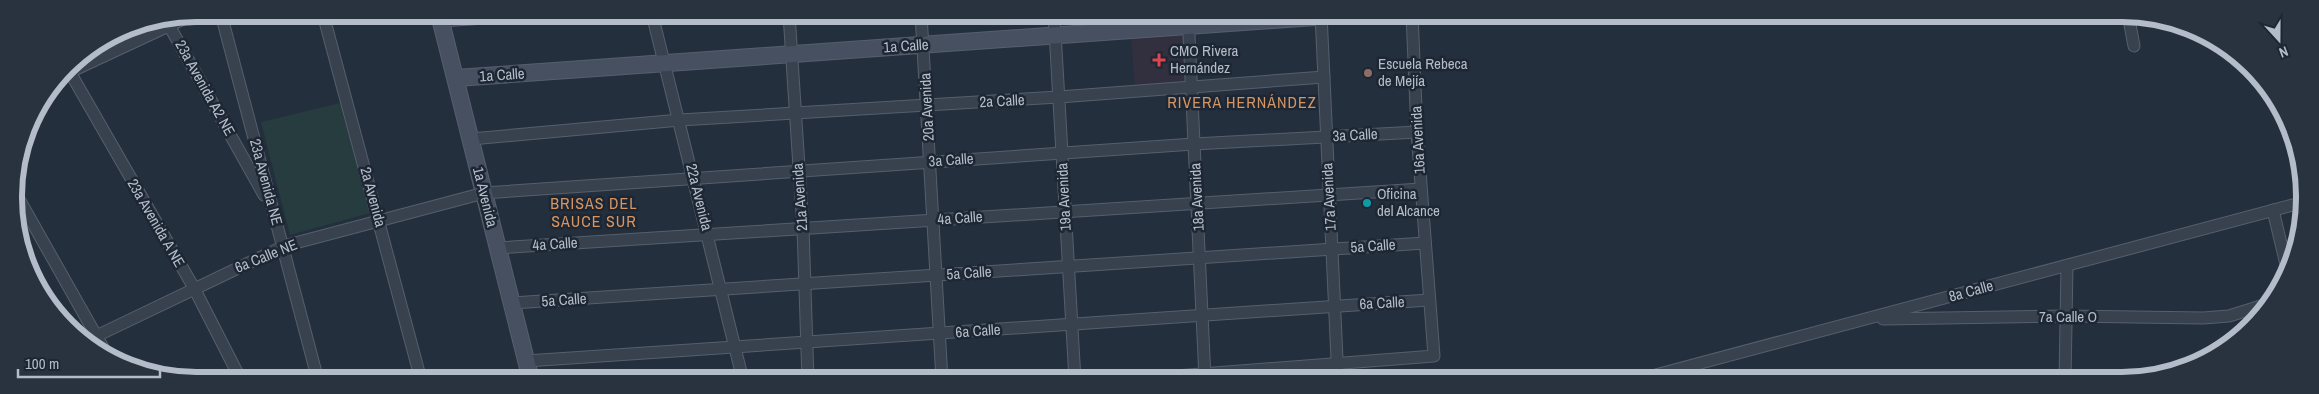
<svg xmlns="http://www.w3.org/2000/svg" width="2319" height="394" viewBox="0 0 2319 394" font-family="'Archivo Narrow',sans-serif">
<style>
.medical{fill:#32303f}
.green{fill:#263c3f}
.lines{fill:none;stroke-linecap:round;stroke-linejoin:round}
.street-casing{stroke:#565f6c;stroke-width:13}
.secondary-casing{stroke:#565f6c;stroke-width:18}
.street{stroke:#38414e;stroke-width:11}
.secondary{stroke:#465061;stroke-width:16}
.health-dot{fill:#e0444e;stroke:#1d2633;stroke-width:2}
.education-dot{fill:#8d6e63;stroke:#1d2633;stroke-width:2}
.culture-dot{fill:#0f9aa8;stroke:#1d2633;stroke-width:2}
.labels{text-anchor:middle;stroke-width:5;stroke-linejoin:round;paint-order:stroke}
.street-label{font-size:15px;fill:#b4bcc9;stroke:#1d2633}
.poi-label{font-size:15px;fill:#b4bcc9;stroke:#1d2633;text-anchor:start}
.neighbourhood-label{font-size:16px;letter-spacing:1px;fill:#d59563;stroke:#1d2633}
.rim{fill:none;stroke:#b4bcc9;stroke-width:6}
</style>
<rect width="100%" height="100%" fill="#242f3e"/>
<path class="medical" d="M1184,31L1187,85L1135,89L1131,35Z"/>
<path class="green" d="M340,103L370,213L290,235L261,122Z"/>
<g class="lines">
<defs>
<g id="street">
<path d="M221,14L318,380"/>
<path d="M323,14L421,380"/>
<path d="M652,14L743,380"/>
<path d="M789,14L803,228L808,380"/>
<path d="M921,14L942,380"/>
<path d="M1054,14L1075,380"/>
<path d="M1188,14L1205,379"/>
<path d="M1321,14L1338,380"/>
<path d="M2128,14L2134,46"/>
<path d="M166,20L264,195"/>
<path d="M441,21L541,14"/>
<path d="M67,67L194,288L241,380"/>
<path d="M61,76L194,14"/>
<path d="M471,139L680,120L1059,97L1324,77"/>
<path d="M15,192L106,353"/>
<path d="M2273,210L2288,273"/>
<path d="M498,248L1421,189"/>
<path d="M512,303L1425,243"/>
<path d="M1883,319L2066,316L2203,318L2229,316L2267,304"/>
<path d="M88,340L284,246L484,193L1194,144L1417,132"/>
<path d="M526,361L1429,300"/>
<path d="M1124,380L1434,356L1417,132L1412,14"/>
<path d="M1637,380L2304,202"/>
<path d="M1887,380L1906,378L2021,380"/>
<path d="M2065,380L2067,266"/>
</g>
<g id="secondary">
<path d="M439,14L531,380"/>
<path d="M456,78L1357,14"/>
</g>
</defs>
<use href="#street" class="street-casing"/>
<use href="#secondary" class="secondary-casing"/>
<use href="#street" class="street"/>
<use href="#secondary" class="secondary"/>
</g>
<path class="health-dot" d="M1156.5 52.5h5v5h5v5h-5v5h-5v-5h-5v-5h5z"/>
<circle class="education-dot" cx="1368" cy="73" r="5"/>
<circle class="culture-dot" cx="1367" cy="203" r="5"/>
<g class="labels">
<g class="street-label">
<text transform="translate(906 46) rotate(-4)" y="5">1a Calle</text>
<text transform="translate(502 75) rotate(-4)" y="5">1a Calle</text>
<text transform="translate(205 88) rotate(61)" y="5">23a Avenida A2 NE</text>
<text transform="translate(1002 101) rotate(-3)" y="5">2a Calle</text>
<text transform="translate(927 107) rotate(-93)" y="5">20a Avenida</text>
<text transform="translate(1355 135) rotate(-3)" y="5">3a Calle</text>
<text transform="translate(1418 140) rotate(-93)" y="5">16a Avenida</text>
<text transform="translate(951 160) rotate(-4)" y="5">3a Calle</text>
<text transform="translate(266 182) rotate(75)" y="5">23a Avenida NE</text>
<text transform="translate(373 197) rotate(75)" y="5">2a Avenida</text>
<text transform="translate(485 197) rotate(76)" y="5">1a Avenida</text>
<text transform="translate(699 197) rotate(76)" y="5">22a Avenida</text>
<text transform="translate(800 197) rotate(-94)" y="5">21a Avenida</text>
<text transform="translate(1064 197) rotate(-93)" y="5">19a Avenida</text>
<text transform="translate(1197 197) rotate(-93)" y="5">18a Avenida</text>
<text transform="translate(1329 197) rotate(-93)" y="5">17a Avenida</text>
<text transform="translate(960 218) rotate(-4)" y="5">4a Calle</text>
<text transform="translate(156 223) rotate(60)" y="5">23a Avenida A NE</text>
<text transform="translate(555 244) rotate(-4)" y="5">4a Calle</text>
<text transform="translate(1373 246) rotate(-4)" y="5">5a Calle</text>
<text transform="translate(266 256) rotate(-22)" y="5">6a Calle NE</text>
<text transform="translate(969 273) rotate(-4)" y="5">5a Calle</text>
<text transform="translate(1971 291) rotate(-15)" y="5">8a Calle</text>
<text transform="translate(564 300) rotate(-4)" y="5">5a Calle</text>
<text transform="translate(1382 303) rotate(-3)" y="5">6a Calle</text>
<text x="2068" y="322">7a Calle O</text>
<text transform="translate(978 331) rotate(-4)" y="5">6a Calle</text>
</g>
<g class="poi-label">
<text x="1170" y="56">CMO Rivera<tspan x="1170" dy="17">Hernández</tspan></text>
<text x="1378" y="69">Escuela Rebeca<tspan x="1378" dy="17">de Mejía</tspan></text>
<text x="1377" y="199">Oficina<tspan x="1377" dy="17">del Alcance</tspan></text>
</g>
<g class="neighbourhood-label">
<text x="1242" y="108">RIVERA HERNÁNDEZ</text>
<text x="594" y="209">BRISAS DEL<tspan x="594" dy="18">SAUCE SUR</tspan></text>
</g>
</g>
<path d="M0 0H2319V394H0ZM196 22H2122A174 174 0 0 1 2296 196V198A174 174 0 0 1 2122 372H196A174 174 0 0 1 22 198V196A174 174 0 0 1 196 22Z" fill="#29323f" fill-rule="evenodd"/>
<path class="rim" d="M196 22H2122A174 174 0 0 1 2296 196V198A174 174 0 0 1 2122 372H196A174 174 0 0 1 22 198V196A174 174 0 0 1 196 22Z"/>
<g transform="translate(2279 40) rotate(159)" stroke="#1d2633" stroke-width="4" paint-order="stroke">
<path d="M0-4L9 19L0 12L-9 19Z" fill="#b4bcc9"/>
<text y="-8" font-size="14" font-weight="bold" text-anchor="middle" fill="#b4bcc9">N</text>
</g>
<path d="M18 369v8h142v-8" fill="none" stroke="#b4bcc9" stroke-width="2.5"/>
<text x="25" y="369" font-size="15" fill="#b4bcc9" stroke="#1d2633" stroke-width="4" paint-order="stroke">100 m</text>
</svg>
